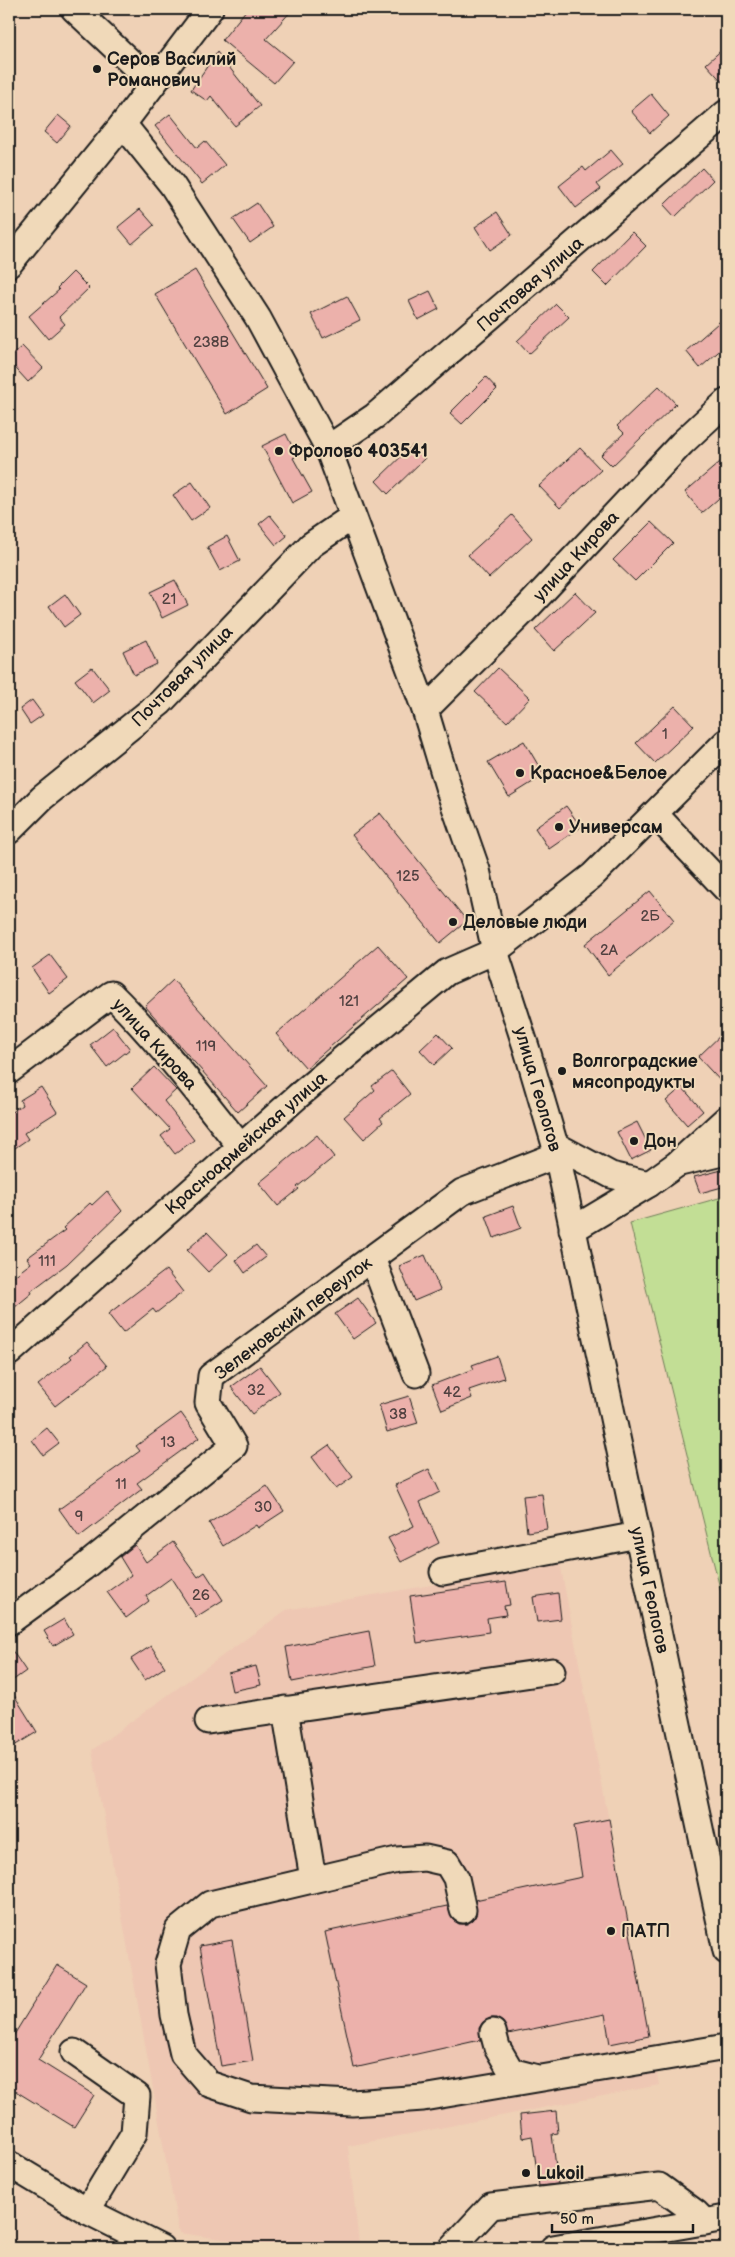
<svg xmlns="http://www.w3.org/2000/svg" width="735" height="2257" viewBox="0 0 735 2257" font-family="'Balsamiq Sans',sans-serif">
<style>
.built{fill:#eec7b3}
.green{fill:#c2de95;stroke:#6f7d58}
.building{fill:#ecb1ab;stroke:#1c1c1c}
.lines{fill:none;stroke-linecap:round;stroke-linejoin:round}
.minor-casing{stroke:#1c1c1c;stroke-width:29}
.minor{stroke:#f0d9b9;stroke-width:25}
.poi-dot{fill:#1c1c1c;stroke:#f0d9b9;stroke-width:2}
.labels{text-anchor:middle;stroke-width:4;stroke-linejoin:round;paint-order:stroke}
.number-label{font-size:15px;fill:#504140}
.poi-label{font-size:18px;font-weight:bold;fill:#1c1c1c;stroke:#f0d9b9;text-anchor:start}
.street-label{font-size:18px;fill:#1c1c1c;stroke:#f0d9b9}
</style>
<rect width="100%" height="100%" fill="#efd1b6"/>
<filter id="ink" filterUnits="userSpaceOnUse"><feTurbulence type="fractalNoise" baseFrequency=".02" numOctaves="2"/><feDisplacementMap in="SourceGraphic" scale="10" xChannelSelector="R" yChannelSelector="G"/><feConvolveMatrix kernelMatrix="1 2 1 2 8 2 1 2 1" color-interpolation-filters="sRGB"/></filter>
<g filter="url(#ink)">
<path class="built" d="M560,1563L659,2085L348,2146L359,2244L338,2248H288L179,2233L92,1750L286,1610Z"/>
<path class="green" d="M726,1196V1613L630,1223Z"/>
<g class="building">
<path d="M247,9H293L266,39L293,61L274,83L222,40Z"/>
<path d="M726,46V86L706,64Z"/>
<path d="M217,52L260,106L235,126L211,96L207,101L191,90Z"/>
<path d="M651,94L669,116L650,133L631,111Z"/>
<path d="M170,114L197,148L205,141L225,165L202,184L155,126Z"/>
<path d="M58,115L71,126L57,143L44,132Z"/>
<path d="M611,150L623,164L597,184L601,189L576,208L559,186L583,167L586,171Z"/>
<path d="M702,168L713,180L675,217L664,205Z"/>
<path d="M257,203L273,227L250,243L233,219Z"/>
<path d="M140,209L154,225L132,244L118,227Z"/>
<path d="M497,212L512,235L490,250L475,227Z"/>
<path d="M632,232L646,246L607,286L593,272Z"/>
<path d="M195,270L267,389L227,414L155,294Z"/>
<path d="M73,272L89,288L59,317L65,324L48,339L29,316L59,290L57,288Z"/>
<path d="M430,291L439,309L418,320L409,301Z"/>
<path d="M347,296L360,320L323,338L311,314Z"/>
<path d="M556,304L569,317L529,354L517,341Z"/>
<path d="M726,316V345L700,368L686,351Z"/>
<path d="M22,346L43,368L28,382L9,361V358Z"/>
<path d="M486,377L497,389L462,424L450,413Z"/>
<path d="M659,386L676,404L612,466L601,455L624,433L617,426Z"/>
<path d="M286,434L297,456L293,458L312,492L292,503L262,446Z"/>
<path d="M413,445L425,458L388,494L376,481Z"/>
<path d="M580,448L601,470L560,508L539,486Z"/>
<path d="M726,457V492L702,513L685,492Z"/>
<path d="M192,482L210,508L191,521L173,495Z"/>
<path d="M270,515L287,536L276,545L259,524Z"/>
<path d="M512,515L532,538L489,578L468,555Z"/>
<path d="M651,522L673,543L635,581L613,560Z"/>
<path d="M227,536L240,561L220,571L207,547Z"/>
<path d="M175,580L188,605L162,618L150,592Z"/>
<path d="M575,592L595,613L554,651L535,630Z"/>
<path d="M65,594L80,615L64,627L49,606Z"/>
<path d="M146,640L157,664L134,675L123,651Z"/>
<path d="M92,667L110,690L93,703L75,680Z"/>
<path d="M498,668L530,698L507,722L475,692Z"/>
<path d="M32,700L43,715L30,724L20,709Z"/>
<path d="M675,706L694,726L655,763L636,743Z"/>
<path d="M524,741L544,775L509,797L488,762Z"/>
<path d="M566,806L581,827L549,849L535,828Z"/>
<path d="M380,813L467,921L440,943L352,835Z"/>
<path d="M650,891L674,920L608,975L585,944Z"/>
<path d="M378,945L408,979L306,1068L276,1034Z"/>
<path d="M50,955L68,979L49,993L32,968Z"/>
<path d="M173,980L267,1086L238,1112L145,1006Z"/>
<path d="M113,1027L130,1049L107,1067L90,1045Z"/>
<path d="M726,1030V1087L698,1057Z"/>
<path d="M438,1033L452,1048L434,1065L420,1050Z"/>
<path d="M154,1067L176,1090L164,1101L194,1140L175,1154L161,1136L170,1129L132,1088Z"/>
<path d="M392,1071L410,1094L380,1118L383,1122L364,1139L344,1117L375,1090L372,1086Z"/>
<path d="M41,1087L57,1112L24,1133L28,1139L9,1152V1111L10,1113L22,1105L20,1100Z"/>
<path d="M682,1087L703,1111L687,1125L666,1101Z"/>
<path d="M637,1122L651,1150L631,1160L617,1132Z"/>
<path d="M317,1135L334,1157L297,1187L299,1189L278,1206L259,1183Z"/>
<path d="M726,1169V1186L700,1193L694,1177Z"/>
<path d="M107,1191L122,1211L67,1264L31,1291L32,1293L9,1312V1280L31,1263L27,1258L65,1230L63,1228L90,1203L92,1205Z"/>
<path d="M513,1206L521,1228L494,1238L486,1216Z"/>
<path d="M207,1232L228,1254L208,1272L187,1250Z"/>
<path d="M256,1245L266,1257L245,1273L236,1260Z"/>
<path d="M425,1255L440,1290L414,1301L399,1266Z"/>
<path d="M166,1270L183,1292L156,1313L153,1309L123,1333L108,1314Z"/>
<path d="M358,1298L376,1323L353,1339L335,1314Z"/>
<path d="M87,1342L107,1366L55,1406L38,1385L72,1358L70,1356Z"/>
<path d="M497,1356L504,1378L469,1390L472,1398L442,1410L432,1385L474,1369L472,1365Z"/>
<path d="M260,1366L280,1392L252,1414L231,1387Z"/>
<path d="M409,1396L418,1423L387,1432L379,1405Z"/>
<path d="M181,1413L199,1438L137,1483L142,1489L79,1537L59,1509L140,1451L136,1446Z"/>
<path d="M47,1428L59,1443L43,1455L32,1440Z"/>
<path d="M329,1445L353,1477L336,1489L312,1457Z"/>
<path d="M429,1469L440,1492L420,1502L439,1543L401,1562L388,1538L414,1526L395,1485Z"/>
<path d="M267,1486L284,1511L258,1528L256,1525L223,1546L209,1523Z"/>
<path d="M542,1494L547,1529L527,1532L523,1496Z"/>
<path d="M173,1542L198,1577L205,1572L223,1600L196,1617L171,1578L146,1596L149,1601L126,1618L107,1592L131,1575L120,1557L135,1545L146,1562Z"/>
<path d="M506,1582L510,1605L504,1606L506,1615L487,1618L489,1632L417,1643L410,1596Z"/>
<path d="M558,1593L561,1619L537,1622L533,1597Z"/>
<path d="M64,1619L73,1634L53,1646L44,1631Z"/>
<path d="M369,1631L375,1666L292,1682L286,1647Z"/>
<path d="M9,1646L26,1671L9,1683Z"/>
<path d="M151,1646L165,1667L145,1680L131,1659Z"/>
<path d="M256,1666L261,1685L232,1691L228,1673Z"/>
<path d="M9,1687L37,1732L14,1746L9,1738Z"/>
<path d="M609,1819L649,2036L610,2044L605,2014L508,2034L503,2022L496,2018H490L483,2022L479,2028L480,2040L354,2068L325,1932L447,1906L453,1920L459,1924H467L473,1920L476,1915L475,1900L582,1877L574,1826Z"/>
<path d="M232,1940L253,2061L221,2066L200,1946Z"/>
<path d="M57,1965L86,1983L38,2060L94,2095L74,2127L9,2087V2043Z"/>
<path d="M556,2111L558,2133L552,2134L558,2184L539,2186L532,2136L522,2138L520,2115Z"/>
</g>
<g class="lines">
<defs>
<g id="minor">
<path d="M74,9L142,73L156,79"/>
<path d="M123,124L172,185L258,318L328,448L425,710L449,790L477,870L495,951L527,1050L555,1145L726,1951"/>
<path d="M9,264L123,124L210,9"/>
<path d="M328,448L375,416L726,113"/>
<path d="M425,710L528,607L682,443L726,402"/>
<path d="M655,814L726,889"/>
<path d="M9,831L42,798L160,703L311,545L352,517"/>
<path d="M9,1071L111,994C159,1041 199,1095 241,1147"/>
<path d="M555,1145L611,1175L649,1184"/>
<path d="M680,1163L726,1152"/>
<path d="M572,1230L649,1184L677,1164L726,1119"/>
<path d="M372,1258L416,1374"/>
<path d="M9,1353L298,1096L447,972L495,951L592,876L726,742"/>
<path d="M443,1572L638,1535"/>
<path d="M9,1622L83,1568L234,1446L208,1403L211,1376L462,1192L557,1155"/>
<path d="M285,1709L313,1879"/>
<path d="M208,1721L552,1671"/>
<path d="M463,1910L456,1878L447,1863L425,1858L397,1860L210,1904L178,1930L168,1964L174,2015L183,2054L209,2084L251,2098L352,2103L423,2098L726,2047"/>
<path d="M493,2032L497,2047L511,2071L538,2078"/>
<path d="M74,2052L137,2096L134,2133L87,2211"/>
<path d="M9,2164L87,2211L161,2248"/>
<path d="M452,2248L491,2206L659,2186L696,2213L705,2222"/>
<path d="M553,2248L726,2218"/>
</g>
</defs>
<use href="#minor" class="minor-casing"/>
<use href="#minor" class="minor"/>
</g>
</g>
<g class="poi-dot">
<circle cx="97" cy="69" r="5"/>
<circle cx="279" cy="451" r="5"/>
<circle cx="520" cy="773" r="5"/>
<circle cx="559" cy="827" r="5"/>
<circle cx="453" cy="922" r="5"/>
<circle cx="562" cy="1071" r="5"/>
<circle cx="634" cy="1141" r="5"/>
<circle cx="611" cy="1931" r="5"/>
<circle cx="526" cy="2173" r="5"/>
</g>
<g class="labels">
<g class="number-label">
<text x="211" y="347">238В</text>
<text x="169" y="604">21</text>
<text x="665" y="739">1</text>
<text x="408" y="881">125</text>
<text x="650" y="921">2Б</text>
<text x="609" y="955">2А</text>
<text x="349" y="1006">121</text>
<text x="206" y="1051">119</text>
<text x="47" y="1266">111</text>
<text x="256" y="1395">32</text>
<text x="452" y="1397">42</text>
<text x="398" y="1419">38</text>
<text x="168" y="1447">13</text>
<text x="121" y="1489">11</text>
<text x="263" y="1512">30</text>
<text x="79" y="1521">9</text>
<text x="201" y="1600">26</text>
</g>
<g class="poi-label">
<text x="107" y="65">Серов Василий<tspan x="107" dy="21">Романович</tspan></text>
<text x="289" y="457">Фролово 403541</text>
<text x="530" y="779">Красное&amp;Белое</text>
<text x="569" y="833">Универсам</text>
<text x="463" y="928">Деловые люди</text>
<text x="572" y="1067">Волгоградские<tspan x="572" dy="21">мясопродукты</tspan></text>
<text x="644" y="1147">Дон</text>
<text x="621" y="1937">ПАТП</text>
<text x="536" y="2179">Lukoil</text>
</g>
<g class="street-label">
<text transform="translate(530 284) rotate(-41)" y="6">Почтовая улица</text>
<text transform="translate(576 556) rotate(-47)" y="6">улица Кирова</text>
<text transform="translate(182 676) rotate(-45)" y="6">Почтовая улица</text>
<text transform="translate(155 1044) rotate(48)" y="6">улица Кирова</text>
<text transform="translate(538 1089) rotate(74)" y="6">улица Геологов</text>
<text transform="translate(246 1143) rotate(-41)" y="6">Красноармейская улица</text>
<text transform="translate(293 1318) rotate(-37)" y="6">Зеленовский переулок</text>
<text transform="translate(650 1590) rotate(78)" y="6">улица Геологов</text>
</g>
</g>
<rect width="735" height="2257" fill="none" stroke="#f0d9b9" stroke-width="30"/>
<rect x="15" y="15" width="705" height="2227" fill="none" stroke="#1c1c1c" stroke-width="2" filter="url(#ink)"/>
<path d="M552 2224v8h141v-8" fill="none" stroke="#1c1c1c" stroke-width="2.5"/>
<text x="560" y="2224" font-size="15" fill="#1c1c1c" stroke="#f0d9b9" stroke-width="4" paint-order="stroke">50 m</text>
</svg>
